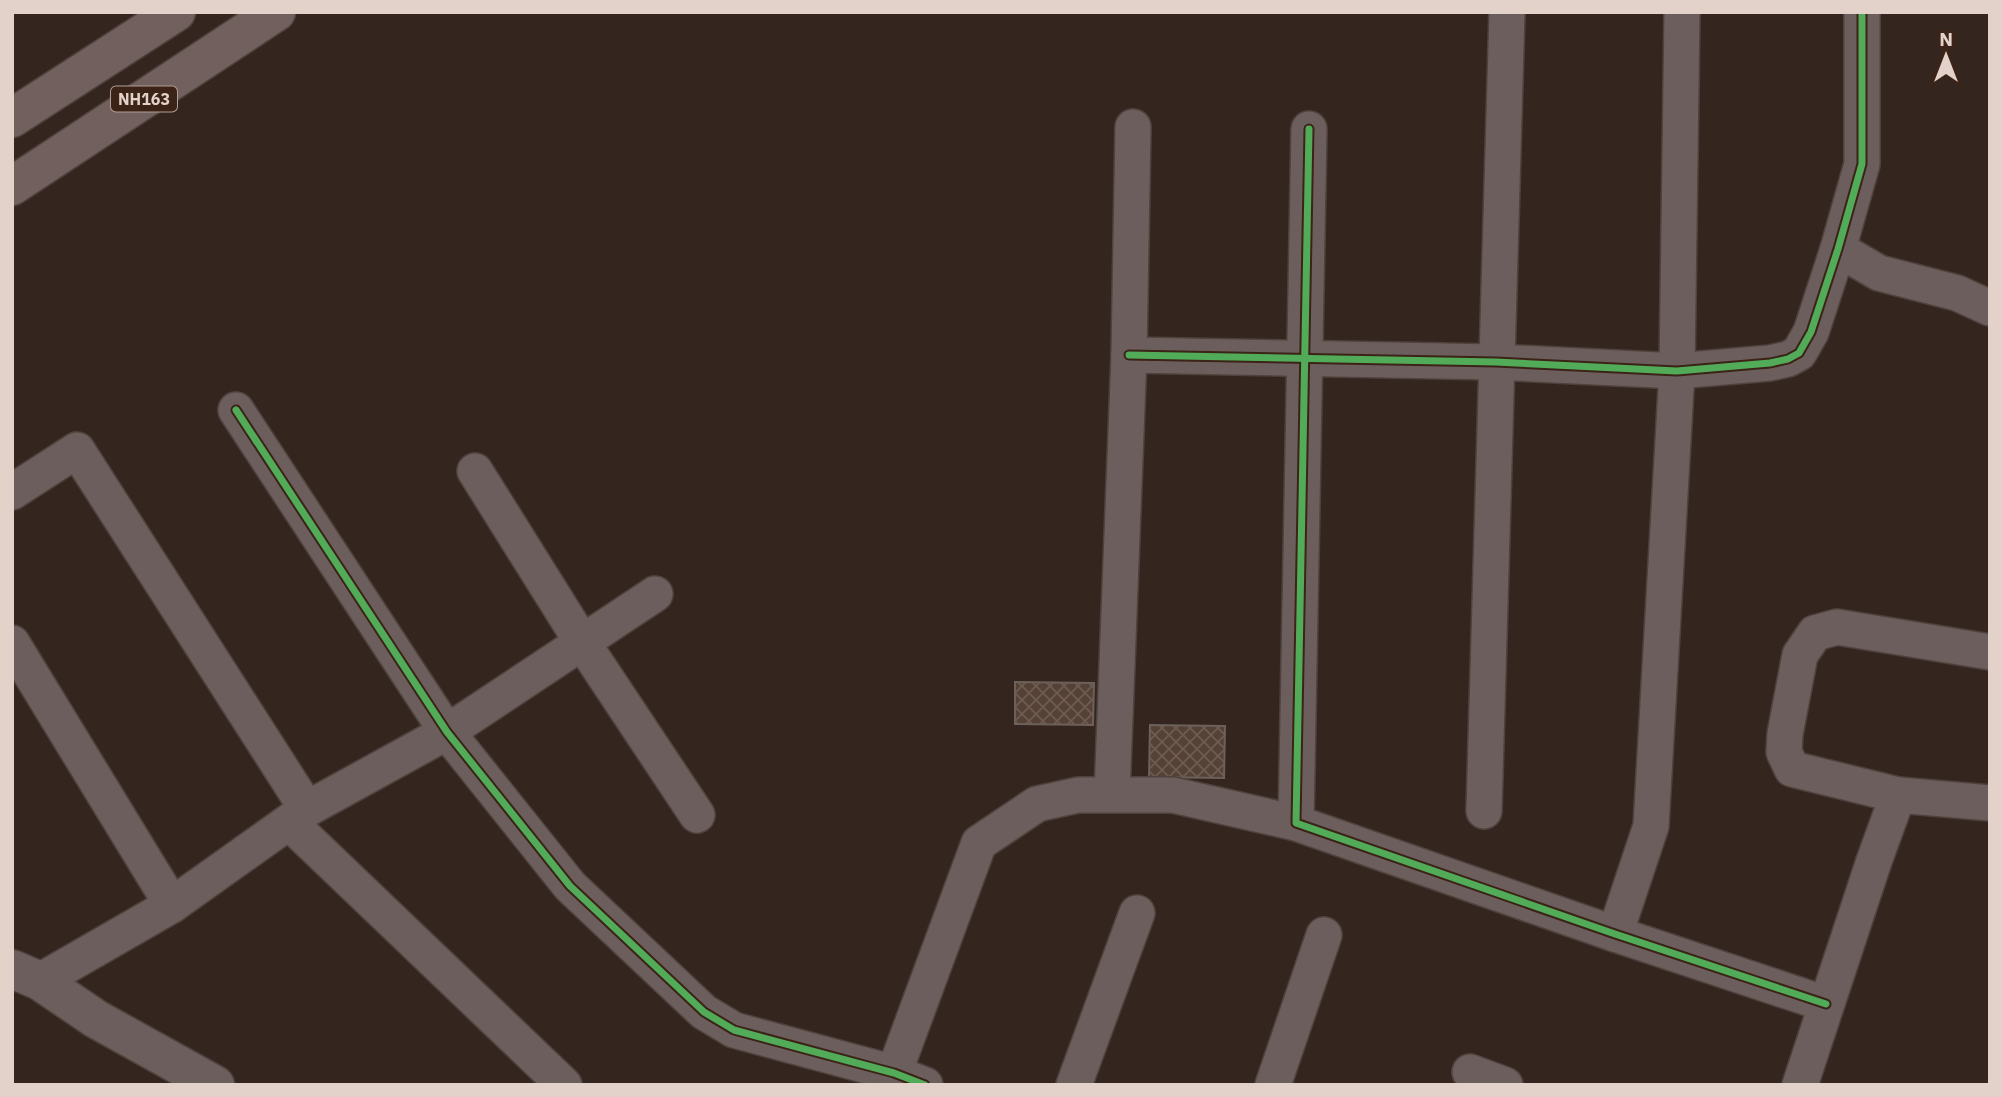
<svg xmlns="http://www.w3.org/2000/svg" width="2002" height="1097" viewBox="0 0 2002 1097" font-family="'IBM Plex Sans',sans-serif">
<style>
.building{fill:url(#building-cross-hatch);stroke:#6c605a;stroke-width:2}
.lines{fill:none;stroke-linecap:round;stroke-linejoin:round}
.minor-casing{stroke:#4e423c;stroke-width:38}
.tertiary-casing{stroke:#4e423c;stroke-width:41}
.trunk-casing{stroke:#4e423c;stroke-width:41}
.minor{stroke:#6d5e5e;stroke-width:35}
.tertiary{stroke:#6d5e5e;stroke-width:38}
.trunk{stroke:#72605e;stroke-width:38}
.cycleway-casing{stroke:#3c2317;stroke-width:11}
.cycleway{stroke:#51ab58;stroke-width:7}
.labels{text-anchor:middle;stroke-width:6;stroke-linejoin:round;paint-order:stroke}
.shield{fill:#3c2317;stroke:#b19e94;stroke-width:2}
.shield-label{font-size:16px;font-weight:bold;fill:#e3d2ca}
</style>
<defs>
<pattern id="building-cross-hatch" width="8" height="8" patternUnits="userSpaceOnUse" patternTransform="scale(1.75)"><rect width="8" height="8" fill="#554135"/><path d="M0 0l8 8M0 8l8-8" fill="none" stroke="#6d5c51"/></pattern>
</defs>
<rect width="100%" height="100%" fill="#34261f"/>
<g class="building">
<path d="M1015,682L1094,683L1093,725L1015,724Z"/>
<path d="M1150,725L1225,726L1224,778L1149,777Z"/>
</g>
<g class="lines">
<defs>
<g id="minor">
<path d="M1309,129L1296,823L1615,934L1826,1004"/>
<path d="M1838,249L1879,273L1957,293L1990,308"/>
<path d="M1129,355L1496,362L1677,371L1770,363L1788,359L1799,353L1811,332L1838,249L1862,164V12"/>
<path d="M236,410L447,732L570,886L704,1012L734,1030L894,1073L925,1085"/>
<path d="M475,471L582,642L697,815"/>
<path d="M12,492L77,450L307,809"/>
<path d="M12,643L172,905"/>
<path d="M1990,652L1837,627L1815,633L1800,655L1785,734L1784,752L1792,769L1898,795L1990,803"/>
<path d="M1112,794L1129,355L1133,127"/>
<path d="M1484,811L1507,12"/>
<path d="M290,823L564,1085"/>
<path d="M1615,934L1651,826L1677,371L1682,12"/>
<path d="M40,981L172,905L307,809L447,732L655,594"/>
<path d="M1470,1072L1505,1085"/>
<path d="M894,1073L979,843L1037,804L1078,795H1173L1296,823"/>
<path d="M1074,1085L1137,913"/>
<path d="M1273,1085L1324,935"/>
<path d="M1800,1085L1874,861L1898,795"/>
</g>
<path id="tertiary" d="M12,969L40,981L96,1019L215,1085"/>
<g id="trunk">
<path d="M12,118L176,12"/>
<path d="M12,186L276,12"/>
</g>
</defs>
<use href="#minor" class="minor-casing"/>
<use href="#tertiary" class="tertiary-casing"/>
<use href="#trunk" class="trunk-casing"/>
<use href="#minor" class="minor"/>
<use href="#tertiary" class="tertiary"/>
<use href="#trunk" class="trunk"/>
<defs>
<g id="cycleway">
<path d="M1309,129L1296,823L1615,934L1826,1004"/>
<path d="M1129,355L1496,362L1677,371L1770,363L1788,359L1799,353L1811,332L1838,249L1862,164V12"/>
<path d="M236,410L447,732L570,886L704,1012L734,1030L894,1073L925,1085"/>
</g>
</defs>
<use href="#cycleway" class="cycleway-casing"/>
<use href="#cycleway" class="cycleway"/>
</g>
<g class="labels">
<rect class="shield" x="111" y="86.5" width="66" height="25" rx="5"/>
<g class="shield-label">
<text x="144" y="105">NH163</text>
</g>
</g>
<rect width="2002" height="1097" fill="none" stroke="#e3d2ca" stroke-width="28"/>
<g transform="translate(1946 56)" stroke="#3c2317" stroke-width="5" paint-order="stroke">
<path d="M0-5L12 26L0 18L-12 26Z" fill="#e3d2ca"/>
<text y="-10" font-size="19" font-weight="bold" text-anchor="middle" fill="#e3d2ca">N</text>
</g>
</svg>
